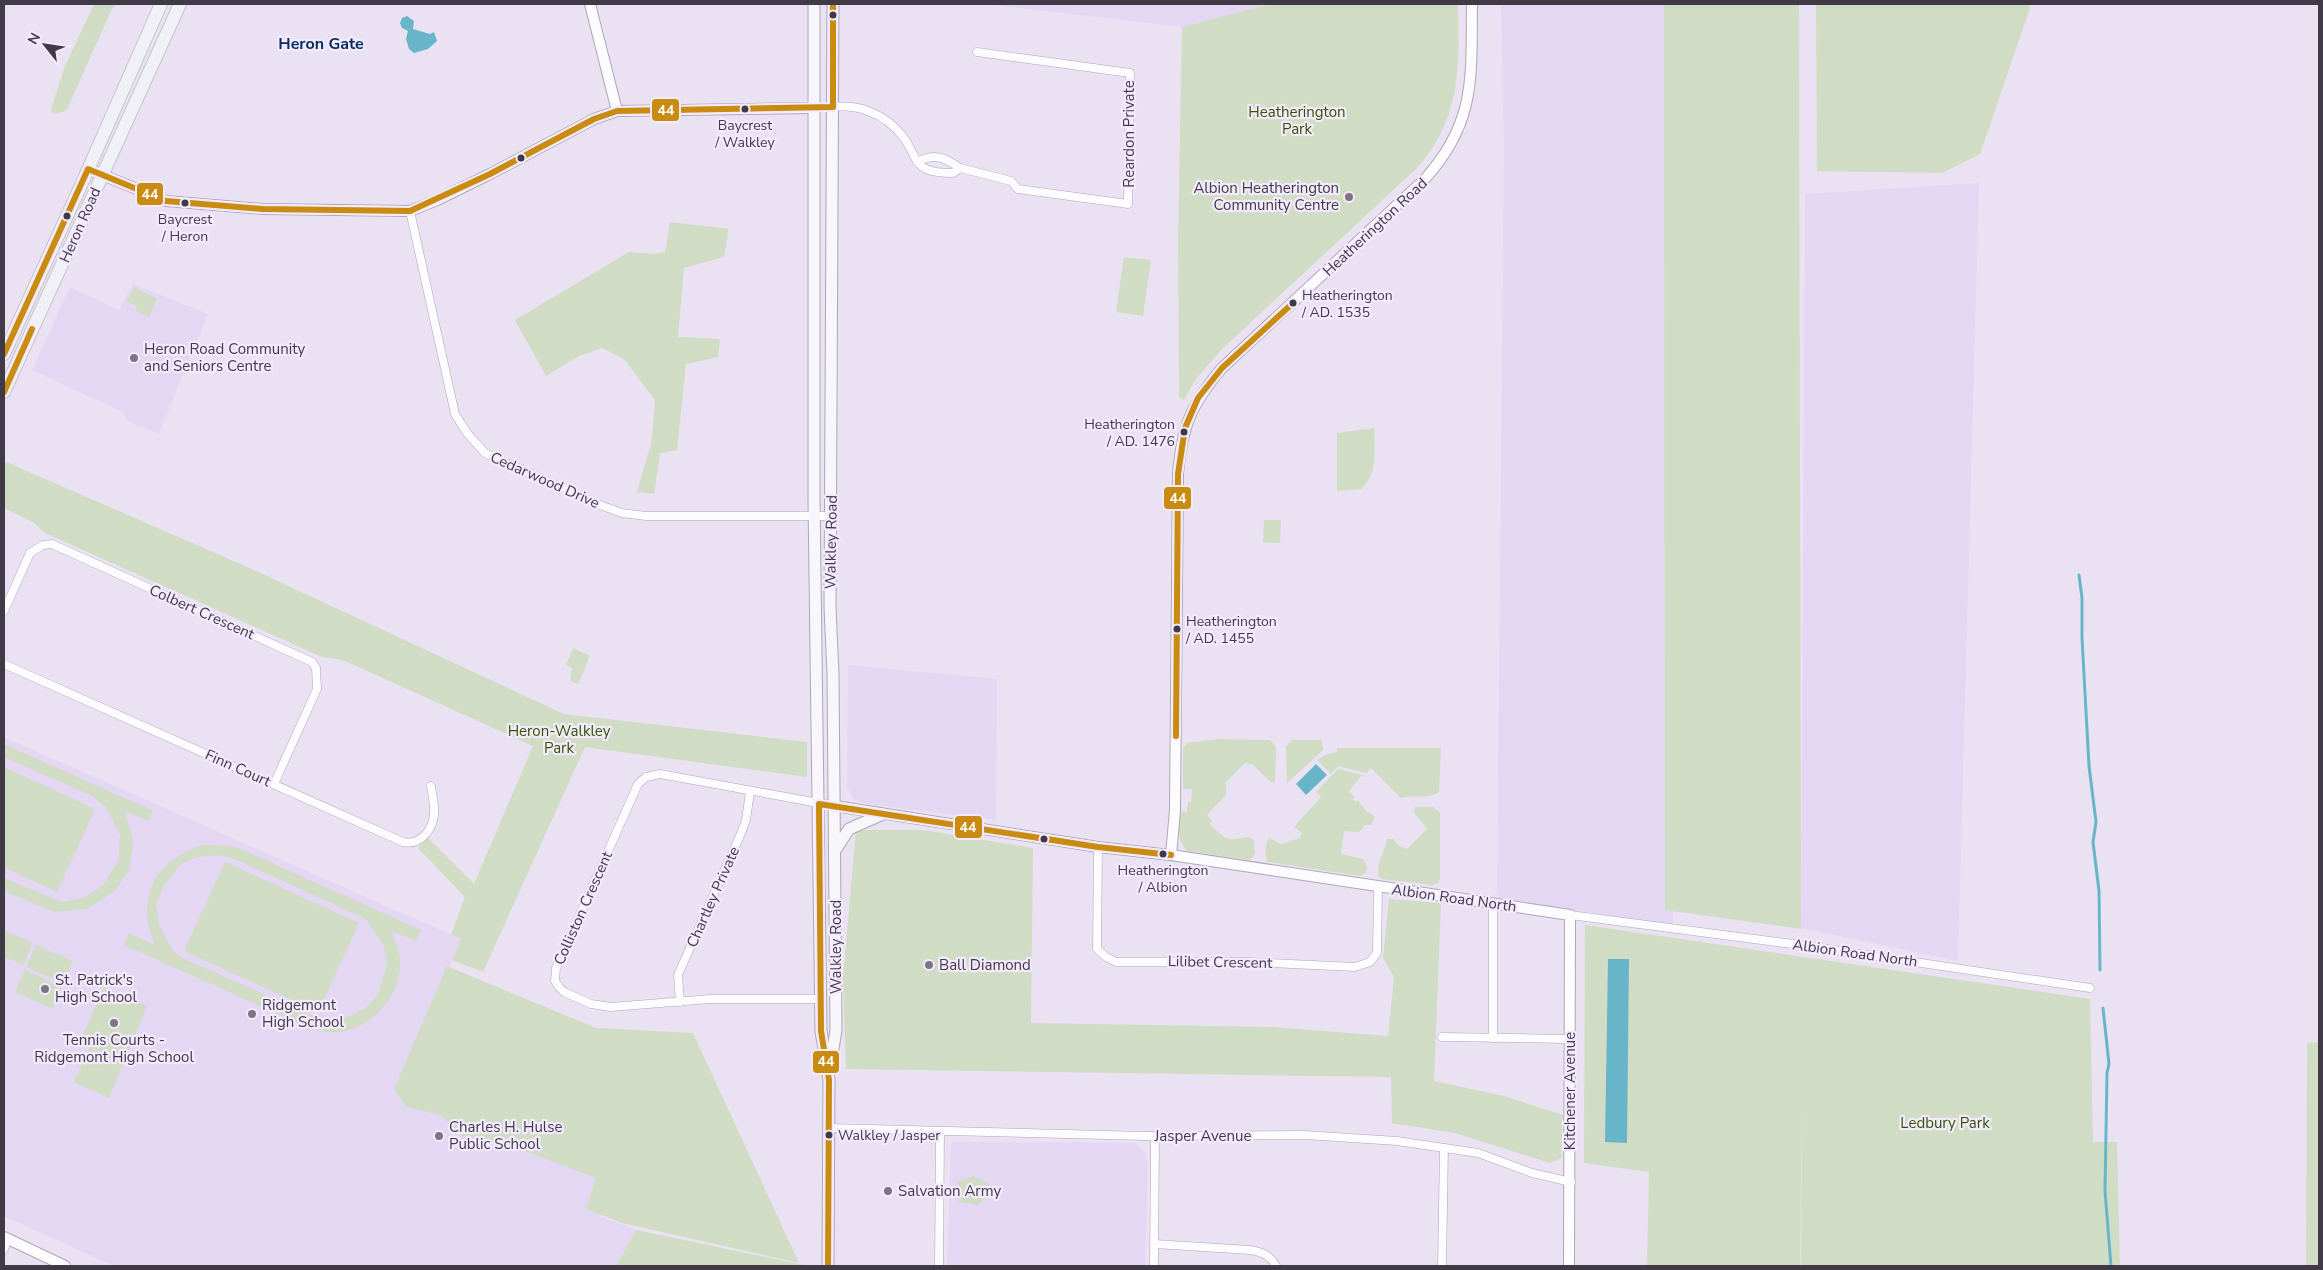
<svg xmlns="http://www.w3.org/2000/svg" width="2323" height="1270" viewBox="0 0 2323 1270" font-family="'Nunito Sans',sans-serif">
<style>
.built{fill:#e4d7f4}
.green{fill:#d0dcc3;fill-rule:evenodd}
.water{fill:#68b5ca}
.lines{fill:none;stroke-linecap:round;stroke-linejoin:round}
.stream{stroke:#68b5ca;stroke-width:3}
.minor-casing{stroke:#ada7b4;stroke-width:9}
.tertiary-casing{stroke:#ada7b4;stroke-width:12}
.secondary-casing{stroke:#ada7b4;stroke-width:13}
.primary-casing{stroke:#c7c2cb;stroke-width:14}
.minor{stroke:#fcfbfd;stroke-width:8}
.tertiary{stroke:#fcfbfd;stroke-width:10}
.secondary{stroke:#f6f6fb;stroke-width:11}
.primary{stroke:#f0f1f7;stroke-width:12}
.bus-1-casing{stroke:#f4eafe;stroke-width:10}
.bus-1{stroke:#c98b12;stroke-width:6}
.bus-dot{fill:#403a47;stroke:#f4eafe;stroke-width:2}
.poi-dot{fill:#7c7583;stroke:#f4eafe;stroke-width:2}
.labels{text-anchor:middle;stroke-width:4.5;stroke-linejoin:round;paint-order:stroke}
.bus-label{font-size:14px;fill:#403a47;stroke:#f4eafe}
.park-label{font-size:15px;fill:#345202;stroke:#f4eafe}
.street-label{font-size:15px;fill:#403a47;stroke:#f4eafe}
.poi-label{font-size:15px;fill:#403a47;stroke:#f4eafe;text-anchor:start}
.neighbourhood-label{font-size:16px;font-weight:bold;fill:#032a5d;stroke:#f4eafe}
.line-badge{stroke:#f4eafe;stroke-width:2}
.badge-label{font-size:14px;text-anchor:middle;font-weight:bold;fill:#fff}
</style>
<rect width="100%" height="100%" fill="#eae2f3"/>
<g class="built">
<path d="M985,4H1270L1182,27Z"/>
<path d="M1501,4H1668L1673,925L1497,898L1504,146Z"/>
<path d="M1979,183L1958,961L1801,928L1805,194Z"/>
<path d="M133,284L208,314L159,434L127,421L123,412L32,370L70,287L119,310Z"/>
<path d="M848,665L997,679L996,820L867,804L854,799L847,788Z"/>
<path d="M4,737L461,939L397,1090L609,1183L599,1216L636,1230L616,1266H114L4,1216Z"/>
<path d="M951,1142L1135,1143L1145,1153L1148,1164L1145,1266H947Z"/>
</g>
<g class="green">
<path d="M94,4H117L112,9L68,107L65,111L55,114L51,111L52,106L65,66Z"/>
<path d="M1270,4H1458C1459,67 1462,117 1417,168L1221,350L1196,379L1184,400L1179,397L1178,240L1182,27Z"/>
<path d="M1664,4H1799L1801,929L1665,910Z"/>
<path d="M1816,4H2029L2030,8L1980,154L1942,173L1817,171Z"/>
<path d="M670,222L729,229L724,257L684,268L678,337L720,339L718,357L686,364L677,450L660,453L654,494L637,492L652,440L655,400L624,359L602,348L579,356L546,376L515,320L629,252L655,254L665,252Z"/>
<path d="M1124,257L1151,260L1143,316L1116,312Z"/>
<path d="M134,287L157,299L149,317L137,312L136,306L127,301Z"/>
<path d="M1374,428C1375,449 1378,474 1361,489L1337,491V433Z"/>
<path d="M4,461L254,570L564,714L807,742V777L585,747L483,972L452,960L461,939L451,935L465,897L418,848L428,838L474,884L533,746L343,660L322,657L45,533L33,522L4,508Z"/>
<path d="M1264,520H1281L1280,543L1263,542Z"/>
<path d="M573,648L590,656L578,684L570,681L572,668L566,665Z"/>
<path d="M1218,739L1270,740L1276,747L1275,782L1272,783L1252,764L1250,765L1246,762L1226,782V795L1207,815L1212,821L1210,824C1228,841 1224,841 1248,837L1254,840L1255,854L1250,860L1188,851C1175,840 1179,827 1181,812H1187L1188,802H1191L1192,789H1183V748L1187,743Z"/>
<path d="M1292,740H1322L1323,750L1287,783L1286,746Z"/>
<path d="M4,744L153,811L148,821L125,811L133,842L129,870L115,891L87,909L54,912L4,891V878L62,902L86,897L104,884L119,859L120,835L106,807L92,796L4,757Z"/>
<path d="M1337,748H1441L1439,792C1429,800 1413,794 1401,798L1371,768L1366,773L1338,766L1331,774L1317,760L1325,755L1337,752Z"/>
<path d="M4,767L95,809L57,892L4,867Z"/>
<path d="M1338,769L1366,776L1364,777L1362,775L1349,791L1354,797L1353,799L1356,802L1358,800L1367,813L1369,812L1375,817L1371,825H1365L1359,832L1344,831L1341,854L1363,859L1367,866L1366,873L1360,876L1268,862C1264,856 1265,844 1269,838L1281,844L1300,838L1302,833L1294,827L1321,797L1316,792Z"/>
<path d="M1415,807H1433L1440,813V878L1438,883L1433,885L1382,879L1378,875C1377,862 1385,852 1387,839H1393L1399,846L1407,849L1427,829L1414,812Z"/>
<path d="M856,830H924L1033,848L1031,1023L1273,1027L1388,1036L1394,977L1383,958L1389,899L1441,903L1434,1081L1504,1096L1563,1115L1561,1158L1550,1163L1455,1133L1392,1123L1391,1077L846,1069L843,977Z"/>
<path d="M203,845L232,846L245,851L421,930L416,941L391,931C394,940 400,950 400,960C402,994 374,1026 341,1032C327,1035 310,1027 296,1022L124,945L129,933L155,945C135,897 154,861 203,845ZM221,855L239,861L366,919L384,946L387,964L378,994L368,1006L353,1015L344,1018L316,1017L189,961L175,953L167,941L159,924L156,904L165,884L180,865L197,857Z"/>
<path d="M225,862L359,923L318,1012L184,951Z"/>
<path d="M1585,925L2090,999L2093,1142H2117L2120,1266H1801L1802,1090L1800,1266H1647L1649,1172L1584,1163Z"/>
<path d="M4,930L33,943L23,965L4,957Z"/>
<path d="M36,945L73,961L63,983L26,967Z"/>
<path d="M447,966L596,1028L693,1033L799,1263L622,1223L586,1209L596,1178L496,1140L461,1136L441,1115L406,1107L394,1089Z"/>
<path d="M25,970L62,987L52,1009L15,992Z"/>
<path d="M104,987L147,1006L109,1098L74,1082L91,1044L81,1040Z"/>
<path d="M2319,1042V1266H2306L2307,1043Z"/>
<path d="M973,1176L989,1184L988,1196L978,1205L959,1202L957,1182Z"/>
<path d="M636,1230L808,1266H616Z"/>
</g>
<g class="water">
<path d="M407,16L414,21L413,29L430,34L434,32L437,41L428,49L414,53L409,49L406,39L408,31L402,28L400,23L402,18Z"/>
<path d="M1316,764L1327,775L1306,795L1296,784Z"/>
<path d="M1608,959H1629L1627,1143L1605,1142Z"/>
</g>
<g class="lines">
<g class="stream">
<path d="M2079,575L2082,598V638L2089,766L2096,822L2093,842L2099,891L2100,970"/>
<path d="M2103,1008L2109,1064L2107,1073L2105,1191L2111,1266"/>
</g>
<defs>
<g id="minor">
<path d="M814,108C831,107 851,104 868,111C882,116 895,126 904,138C912,148 914,163 926,169C934,173 944,173 953,173L960,168C944,157 935,153 917,162"/>
<path d="M960,168L1011,181L1018,189L1128,204L1130,73L977,52"/>
<path d="M410,211L455,414L467,433L485,453L600,505L622,513L646,516H831"/>
<path d="M4,611L30,553L43,545L52,544L312,662L316,668L317,689L274,784"/>
<path d="M4,664L403,842C420,846 433,830 434,814C435,805 432,795 431,786"/>
<path d="M1098,847L1097,949L1106,957L1116,962H1246L1355,967L1370,962L1377,953L1378,887"/>
<path d="M1493,903V1038"/>
<path d="M1570,915L1800,945L2090,988"/>
<path d="M820,999H710L611,1007L591,1004L564,992L559,987L555,981L556,968L638,784L646,777L660,774L835,806"/>
<path d="M680,1002L678,975L742,831L746,820L750,792"/>
<path d="M1442,1037L1569,1039"/>
<path d="M829,1128L1146,1136L1305,1135L1397,1141L1478,1153L1532,1173L1571,1182"/>
<path d="M1155,1244L1250,1250C1262,1252 1270,1255 1276,1266"/>
<path d="M4,1249L8,1239"/>
<path d="M939,1266L940,1131"/>
<path d="M1154,1266L1155,1136"/>
<path d="M1442,1266L1444,1148"/>
</g>
<g id="tertiary">
<path d="M590,4L617,111"/>
<path d="M88,169L166,201L263,209L410,211L437,200L490,174L594,119L617,111L814,108"/>
<path d="M835,806L1098,847L1171,855L1570,915L1569,1266"/>
<path d="M1171,855L1175,810L1178,474C1182,426 1191,405 1222,368L1424,180C1477,122 1471,76 1472,4"/>
<path d="M4,1237L65,1266"/>
</g>
<g id="secondary">
<path d="M814,4V500L821,1031L829,1080L828,1266"/>
<path d="M836,849L849,829L883,814"/>
<path d="M830,1068L836,1030L833,673L830,608L833,4"/>
</g>
<g id="primary">
<path d="M4,354L83,181L161,4"/>
<path d="M4,392L180,4"/>
</g>
</defs>
<use href="#minor" class="minor-casing"/>
<use href="#tertiary" class="tertiary-casing"/>
<use href="#secondary" class="secondary-casing"/>
<use href="#primary" class="primary-casing"/>
<use href="#minor" class="minor"/>
<use href="#tertiary" class="tertiary"/>
<use href="#secondary" class="secondary"/>
<use href="#primary" class="primary"/>
<defs>
<g id="bus-1">
<path d="M4,354L88,169L166,201L263,209L410,211L490,174L594,119L617,111L833,107V4"/>
<path d="M4,392L32,329"/>
<path d="M1176,736L1178,474L1185,428L1198,398L1222,368L1293,303"/>
<path d="M828,1266L829,1080L821,1031L819,804L1098,847L1171,855"/>
</g>
</defs>
<use href="#bus-1" class="bus-1-casing"/>
<use href="#bus-1" class="bus-1"/>
</g>
<g class="bus-dot">
<circle cx="833" cy="15" r="4.5"/>
<circle cx="745" cy="109" r="4.5"/>
<circle cx="521" cy="158" r="4.5"/>
<circle cx="185" cy="203" r="4.5"/>
<circle cx="67" cy="216" r="4.5"/>
<circle cx="1293" cy="303" r="4.5"/>
<circle cx="1184" cy="432" r="4.5"/>
<circle cx="1177" cy="629" r="4.5"/>
<circle cx="1044" cy="839" r="4.5"/>
<circle cx="1163" cy="854" r="4.5"/>
<circle cx="829" cy="1135" r="4.5"/>
</g>
<g class="poi-dot">
<circle cx="1349" cy="197" r="5"/>
<circle cx="134" cy="358" r="5"/>
<circle cx="929" cy="965" r="5"/>
<circle cx="45" cy="989" r="5"/>
<circle cx="252" cy="1014" r="5"/>
<circle cx="114" cy="1023" r="5"/>
<circle cx="439" cy="1136" r="5"/>
<circle cx="888" cy="1191" r="5"/>
</g>
<g class="labels">
<g class="bus-label">
<text x="745" y="130">Baycrest<tspan x="745" dy="17">/ Walkley</tspan></text>
<text x="185" y="224">Baycrest<tspan x="185" dy="17">/ Heron</tspan></text>
<text x="1302" y="300" text-anchor="start">Heatherington<tspan x="1302" dy="17">/ AD. 1535</tspan></text>
<text x="1175" y="429" text-anchor="end">Heatherington<tspan x="1175" dy="17">/ AD. 1476</tspan></text>
<text x="1186" y="626" text-anchor="start">Heatherington<tspan x="1186" dy="17">/ AD. 1455</tspan></text>
<text x="1163" y="875">Heatherington<tspan x="1163" dy="17">/ Albion</tspan></text>
<text x="838" y="1140" text-anchor="start">Walkley / Jasper</text>
</g>
<g class="park-label">
<text x="1297" y="117">Heatherington<tspan x="1297" dy="17">Park</tspan></text>
<text x="559" y="736">Heron-Walkley<tspan x="559" dy="17">Park</tspan></text>
<text x="1945" y="1128">Ledbury Park</text>
</g>
<g class="street-label">
<text transform="translate(1129 134) rotate(-90)" y="5">Reardon Private</text>
<text transform="translate(80 225) rotate(-66)" y="5">Heron Road</text>
<text transform="translate(1375 227) rotate(-43)" y="5">Heatherington Road</text>
<text transform="translate(545 480) rotate(24)" y="5">Cedarwood Drive</text>
<text transform="translate(831 542) rotate(-89)" y="5">Walkley Road</text>
<text transform="translate(202 612) rotate(24)" y="5">Colbert Crescent</text>
<text transform="translate(238 768) rotate(24)" y="5">Finn Court</text>
<text transform="translate(713 897) rotate(-66)" y="5">Chartley Private</text>
<text transform="translate(1454 898) rotate(8)" y="5">Albion Road North</text>
<text transform="translate(583 908) rotate(-66)" y="5">Colliston Crescent</text>
<text transform="translate(836 947) rotate(-90)" y="5">Walkley Road</text>
<text transform="translate(1855 953) rotate(8)" y="5">Albion Road North</text>
<text transform="translate(1220 962) rotate(1)" y="5">Lilibet Crescent</text>
<text transform="translate(1570 1091) rotate(-90)" y="5">Kitchener Avenue</text>
<text x="1203" y="1141">Jasper Avenue</text>
</g>
<g class="poi-label">
<text x="1339" y="193" text-anchor="end">Albion Heatherington<tspan x="1339" dy="17">Community Centre</tspan></text>
<text x="144" y="354">Heron Road Community<tspan x="144" dy="17">and Seniors Centre</tspan></text>
<text x="939" y="970">Ball Diamond</text>
<text x="55" y="985">St. Patrick's<tspan x="55" dy="17">High School</tspan></text>
<text x="262" y="1010">Ridgemont<tspan x="262" dy="17">High School</tspan></text>
<text x="114" y="1045" text-anchor="middle">Tennis Courts -<tspan x="114" dy="17">Ridgemont High School</tspan></text>
<text x="449" y="1132">Charles H. Hulse<tspan x="449" dy="17">Public School</tspan></text>
<text x="898" y="1196">Salvation Army</text>
</g>
<g class="neighbourhood-label">
<text x="321" y="49">Heron Gate</text>
</g>
</g>
<g class="line-badge">
<rect x="651" y="98" width="29" height="24" rx="5" fill="#c98b12"/>
<rect x="136" y="182" width="28" height="24" rx="5" fill="#c98b12"/>
<rect x="1163" y="486" width="29" height="24" rx="5" fill="#c98b12"/>
<rect x="954" y="815" width="29" height="24" rx="5" fill="#c98b12"/>
<rect x="812" y="1050" width="28" height="24" rx="5" fill="#c98b12"/>
</g>
<g class="badge-label">
<text x="666" y="115">44</text>
<text x="150" y="199">44</text>
<text x="1178" y="503">44</text>
<text x="968" y="832">44</text>
<text x="826" y="1066">44</text>
</g>
<rect width="2323" height="1270" fill="none" stroke="#403a47" stroke-width="10"/>
<g transform="translate(45 45) rotate(300)" stroke="#f4eafe" stroke-width="4" paint-order="stroke">
<path d="M0-4L9 19L0 12L-9 19Z" fill="#403a47"/>
<text y="-8" font-size="14" font-weight="bold" text-anchor="middle" fill="#403a47">N</text>
</g>
</svg>
